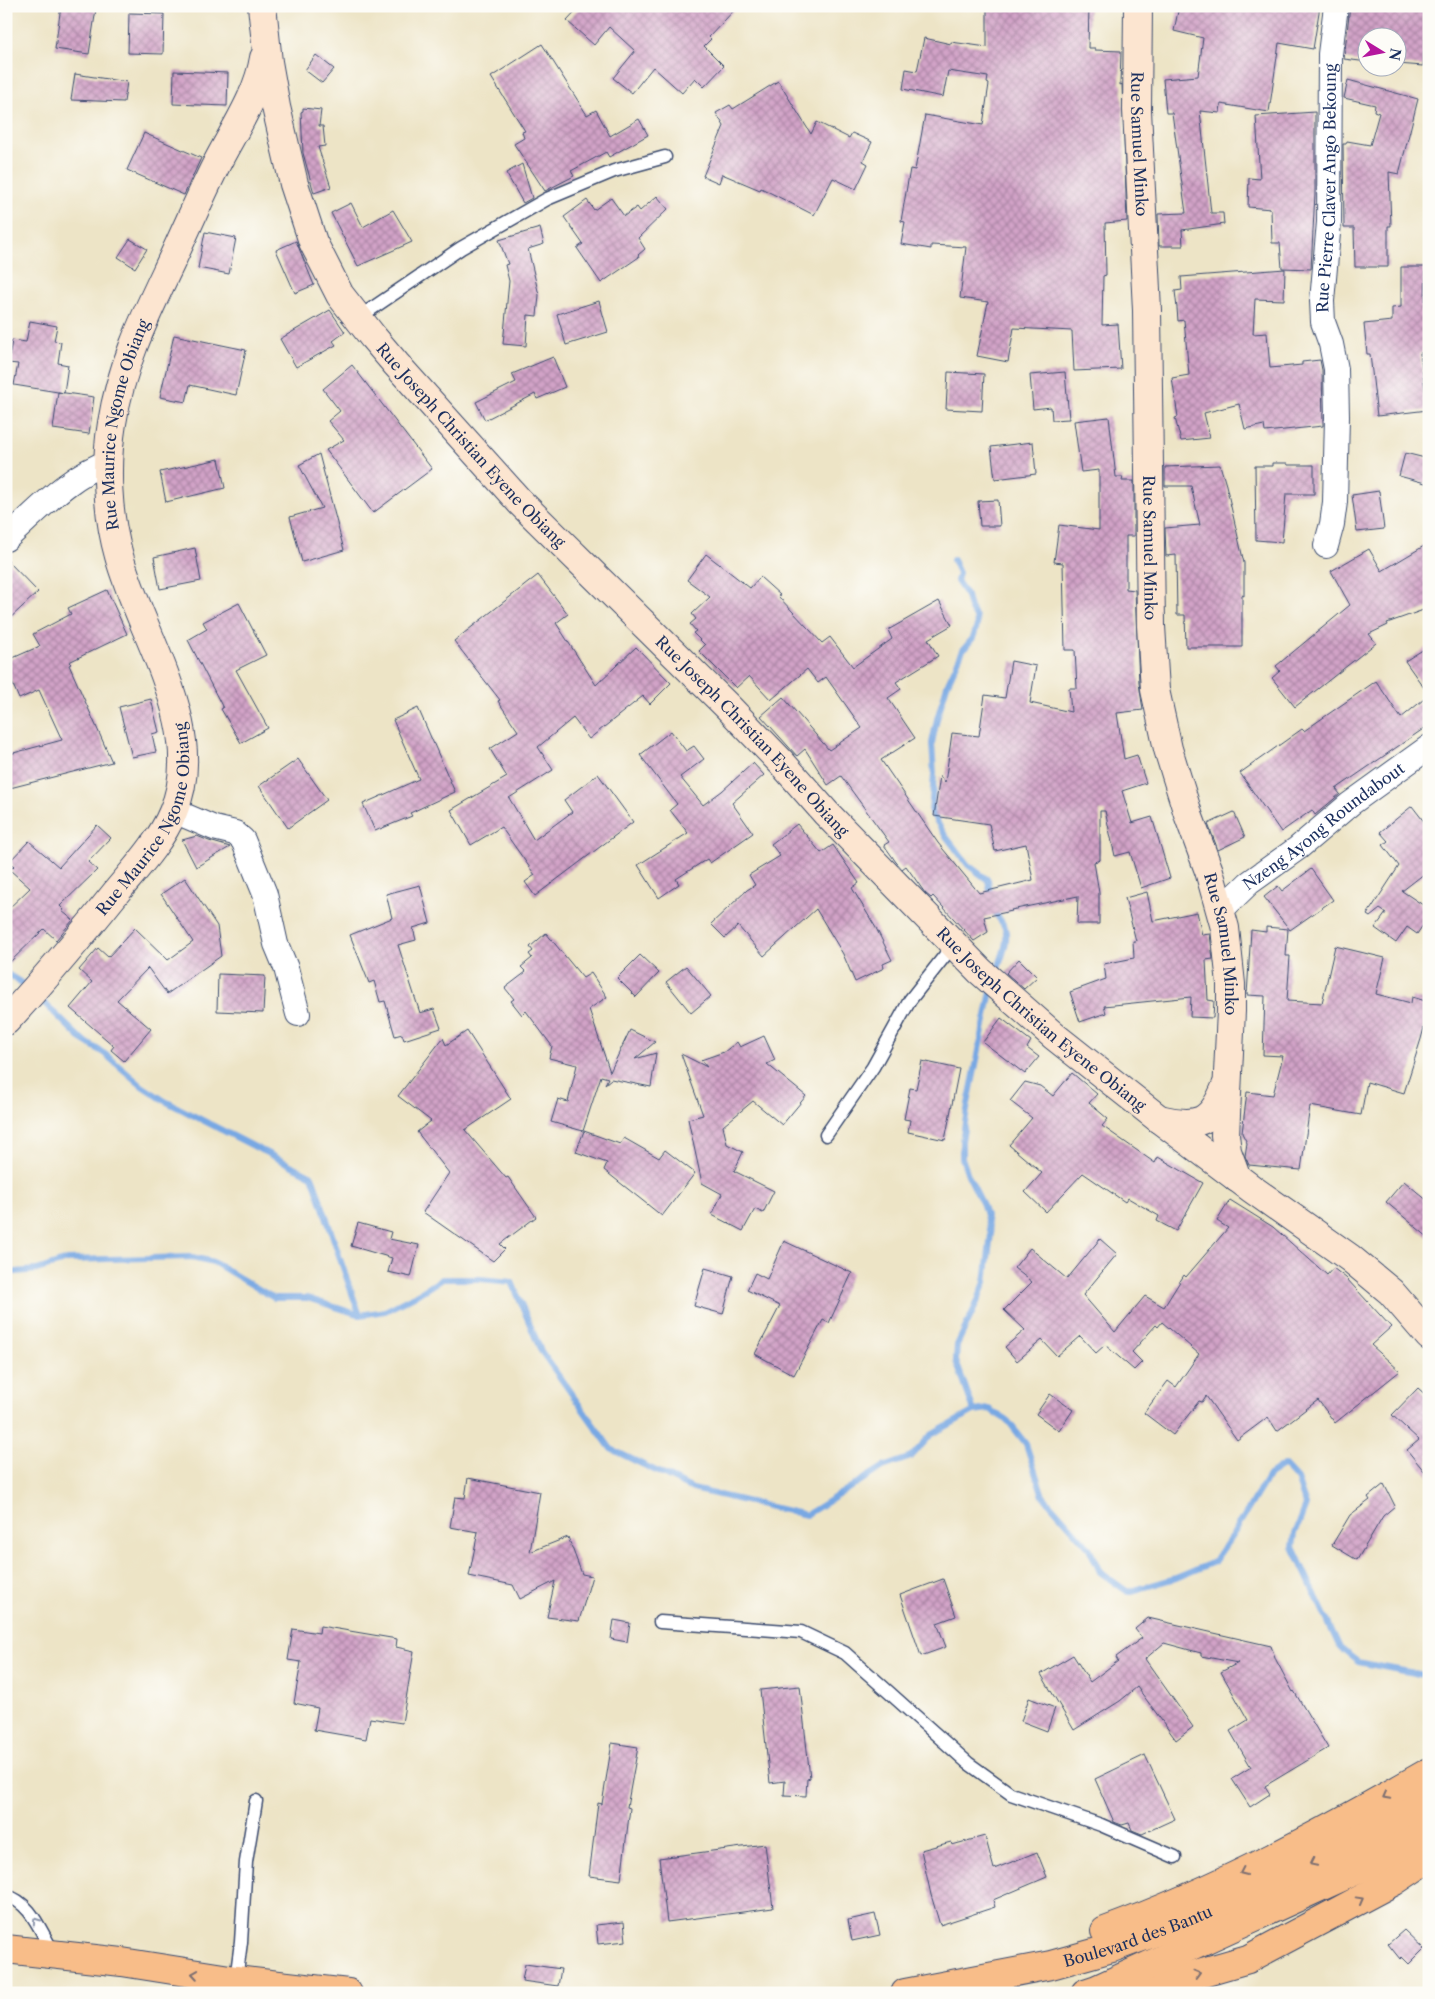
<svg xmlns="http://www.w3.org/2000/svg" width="1435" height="1999" viewBox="0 0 1435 1999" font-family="'Libre Caslon Text',serif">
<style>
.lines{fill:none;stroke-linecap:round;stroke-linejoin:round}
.stream{stroke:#78a8e3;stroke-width:6}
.building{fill:url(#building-cross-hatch)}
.lane-casing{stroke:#3a4a6e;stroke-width:15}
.street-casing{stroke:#3a4a6e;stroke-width:26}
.secondary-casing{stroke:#3a4a6e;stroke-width:30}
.highway-casing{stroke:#3a4a6e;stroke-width:30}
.lane{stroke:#fff;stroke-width:12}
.street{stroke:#fff;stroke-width:24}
.secondary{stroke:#fce5d0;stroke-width:28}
.highway{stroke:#f8bd89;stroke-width:28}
.oneway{stroke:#7e6f71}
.oneway2{stroke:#8d97ae}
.labels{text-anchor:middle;stroke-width:4.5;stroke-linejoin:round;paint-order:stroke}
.street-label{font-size:16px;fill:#1b2f5e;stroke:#fdfcf7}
</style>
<defs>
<pattern id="building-cross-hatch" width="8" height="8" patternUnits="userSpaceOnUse" patternTransform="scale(1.25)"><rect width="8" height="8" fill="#d2a3c7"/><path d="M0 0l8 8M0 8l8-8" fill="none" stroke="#aa85a5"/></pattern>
</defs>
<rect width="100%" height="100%" fill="#fdfcf7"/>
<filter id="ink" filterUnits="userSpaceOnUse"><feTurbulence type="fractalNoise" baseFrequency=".02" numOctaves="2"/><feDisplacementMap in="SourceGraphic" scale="10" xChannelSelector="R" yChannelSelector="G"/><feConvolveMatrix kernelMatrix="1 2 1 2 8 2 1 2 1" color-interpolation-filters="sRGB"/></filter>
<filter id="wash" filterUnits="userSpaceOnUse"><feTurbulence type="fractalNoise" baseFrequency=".0096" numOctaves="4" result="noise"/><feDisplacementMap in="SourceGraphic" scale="20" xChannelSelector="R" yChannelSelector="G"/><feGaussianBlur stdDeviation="1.12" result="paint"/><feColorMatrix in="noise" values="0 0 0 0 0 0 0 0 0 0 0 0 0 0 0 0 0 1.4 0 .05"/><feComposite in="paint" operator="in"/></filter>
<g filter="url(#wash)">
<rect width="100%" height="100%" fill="#ede4c6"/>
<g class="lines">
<g class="stream">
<path d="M953,560L959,573L957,581L967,596L970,608L976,617L977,626L973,638L963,650L947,685L937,719L932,743L934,774L931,812L945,835L968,865L988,880L991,898"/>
<path d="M993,907C995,916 999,917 1003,924C1012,938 1000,960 996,975"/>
<path d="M6,973L28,987"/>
<path d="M37,996L80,1038L105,1054L142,1086L165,1101L312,1176C329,1222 342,1269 360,1315L385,1311L418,1294L442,1279H480L512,1282L541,1351L611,1449L693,1489L806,1515L883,1467L911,1457L931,1435L974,1411L989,1409L1008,1421L1026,1444L1043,1496L1089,1548L1100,1572L1128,1592L1176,1578L1214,1562L1232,1536L1269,1475L1284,1465L1297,1479L1306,1505L1295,1534L1293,1547L1340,1648L1358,1662L1429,1676"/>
<path d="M6,1273L37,1270L67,1260L192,1257L213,1262L274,1298H307L360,1315"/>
<path d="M974,1411L956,1361L957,1345L976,1305L985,1282L991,1234L983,1205L968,1175L962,1158V1141L968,1104L991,991"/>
</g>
</g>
<g id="blocks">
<g class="building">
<path d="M61,6L96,9L89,54L55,49Z"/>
<path d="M581,6H738L709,37L711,39L704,46L724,66L704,87L695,78L682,93L653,67L632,93L613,78L635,51L609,27L594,45L567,21Z"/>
<path d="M987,6H1089L1088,48H1095V50L1121,51L1120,85L1122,84L1127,221L1105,223L1106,275L1103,276L1102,325L1118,324L1121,369L1074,371L1072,331L1014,328L1008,362L977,356L988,302L960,298L966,247L931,245V249L901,244L905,222L901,221L910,169L915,170L925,115L983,125L989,84L987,83L988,77L948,71L943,97L903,89L906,69L917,71L924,38L951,44V42L987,47Z"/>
<path d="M1179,6H1320L1313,49L1279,43L1269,112L1221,104L1220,113L1200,111L1211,213H1223L1224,224L1182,230L1183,246H1159L1158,214L1186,213L1172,113H1166L1163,79L1198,76L1203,38L1174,31Z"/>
<path d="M1350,6H1428L1423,66L1398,64V38H1368V62L1344,59Z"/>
<path d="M129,13L164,14L163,54L128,53Z"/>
<path d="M542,44L587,115L596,110L610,136L639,119L648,135L609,157L606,152L571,171L574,176L545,191L514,144L524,138L522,132L525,131L491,77Z"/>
<path d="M316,55L334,69L322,83L305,70Z"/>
<path d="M174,71L228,73L227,106L173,104Z"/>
<path d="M75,74L127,82L124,102L71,100Z"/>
<path d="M1348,80L1418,99L1399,174L1389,172L1391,226H1388V267H1355L1354,228H1344L1343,144H1346L1347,141L1370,145L1379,113L1374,111L1375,105L1344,98Z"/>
<path d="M778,81L811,134L817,122L849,138L852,133L872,142L863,161L868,164L856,189L833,178L814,215L761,188L760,190L722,174L719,183L703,176L724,126L716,113L730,105L733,109Z"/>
<path d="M303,108L321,110L319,126H323L325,146L318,147L331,187L314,193L303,153L301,112L303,111Z"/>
<path d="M1315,112V193L1311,269L1282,268L1280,243H1272L1271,209L1248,207L1249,178L1260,179L1256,116Z"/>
<path d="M144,133L201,158L184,195L127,170Z"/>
<path d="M522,164L532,198L523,203L506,173Z"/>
<path d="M657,196L668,209L638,238L645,249L638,255L639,257L601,283L577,248L583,244L564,217L587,200L594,210L611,198L624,216L637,207L640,211Z"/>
<path d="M351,203L363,227L393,210L412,242L358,266L331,213Z"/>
<path d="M540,228L544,244L528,249L539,295L537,316L528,315L526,346L503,344L509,281L505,265L508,264L499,240Z"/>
<path d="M205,232L236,238L229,274L198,268Z"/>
<path d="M130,239L147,249L135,268L118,257Z"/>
<path d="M296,241L314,285L295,293L276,250Z"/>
<path d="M1401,267H1426L1425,305H1429V353H1420L1428,410L1377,416L1370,354H1367L1364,324L1392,321V308L1401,307Z"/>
<path d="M1285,269L1284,300L1255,299L1253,334L1267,333L1270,368L1302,365V362L1320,360L1322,370L1323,426L1265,432L1264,425L1245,429L1239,404L1204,413L1210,438L1181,441L1175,418L1178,417L1172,378L1189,375L1184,320L1178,321L1177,308L1175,291L1182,290L1181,277Z"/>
<path d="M599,301L608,332L566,345L557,314Z"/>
<path d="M330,310L345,332L333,341L336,345L296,367L280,339Z"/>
<path d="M30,321L57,326L54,341L61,342L58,363L68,365L64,393L14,385L18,364L8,363L12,340L26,342Z"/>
<path d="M174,335L246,350L236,395L190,385L186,402L160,397Z"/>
<path d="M553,357L565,387L537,399L535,394L485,420L476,402L516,382L512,374Z"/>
<path d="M352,365L432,469L373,513L326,450L344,440L328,421L340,411L323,389Z"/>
<path d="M948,372L984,374L982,411L946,409Z"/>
<path d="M1065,372L1069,419L1052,420L1051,407L1033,409L1030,375Z"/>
<path d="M58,392L94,397L89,434L53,429Z"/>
<path d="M1109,417L1116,477H1123L1122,481H1134V536H1126V589L1135,590L1139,683L1143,710L1117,713L1124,759L1137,755L1146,783L1122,791L1132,823L1152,817L1170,878L1141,888L1130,852L1115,856L1105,811H1100V860L1094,862L1099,893V924H1077L1078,896L1011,910L1012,911L984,917L988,932L974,941L933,896L931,898L925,893L906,866L902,869L896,862L884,845L889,842L841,776L828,785L805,749L797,756L761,716L783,697L829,750L862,728L826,677L818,683L807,669L771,700L749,676L736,688L699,651L705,645L693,633L696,631L690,624L696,619L692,614L710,597L687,580L706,554L750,588L760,577L780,595L778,596L822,643L830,637L853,667L892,639L888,630L939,601L952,625L928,639L938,656L896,682L901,689L888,698L915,738L881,760L938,843L979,893L1033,880L1026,844L995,851L989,824L934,816L940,776L945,783L952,733L979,736L985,695L1005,698L1011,661L1036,666L1030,703L1071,712L1069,688H1077L1075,650H1065L1063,563L1054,562L1059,525L1099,530V470L1081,472L1074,421Z"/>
<path d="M1033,442L1036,474L995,479L991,447Z"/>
<path d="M1405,453L1429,459V484L1399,476Z"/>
<path d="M319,454L344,550L302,562L290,517L322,508L299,465Z"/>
<path d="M219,459L225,488L166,502L160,472Z"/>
<path d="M1272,463H1287L1288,465H1314V494H1286L1282,542L1256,540L1255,466H1272Z"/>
<path d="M1220,465L1226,485L1244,563V596L1242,595V647H1186L1185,615H1177L1176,555L1166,556L1165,528L1200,525L1191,486H1165V467Z"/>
<path d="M1379,491L1384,529L1357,532L1352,495Z"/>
<path d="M998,500L1000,526H980L978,501Z"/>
<path d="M1429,543V608L1387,623L1388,625L1369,634L1376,643L1295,707L1272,678L1280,671L1276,666L1350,605L1331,571L1369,549L1382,571Z"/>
<path d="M195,548L201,581L160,589L154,557Z"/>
<path d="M6,559L38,592L6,622Z"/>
<path d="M538,575L568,614L556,623L596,685L636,647L671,683L650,704L643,696L589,739L573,718L538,747L553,770L509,798L534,840L572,812L564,800L598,774L633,822L535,896L525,882L535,875L501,827L471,845L451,810L507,777L490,749L518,731L498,701L500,700L454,641Z"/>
<path d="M107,590L127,634L69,662L71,664L69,665L112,762L6,789V755L62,740L39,690L19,699L6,668V661L40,646L33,634L71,614L68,608Z"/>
<path d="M239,603L266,655L236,670L268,728L241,743L221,709L223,708L188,640L207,629L203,622Z"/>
<path d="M1429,646V725L1336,789L1340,794L1315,815L1312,810L1281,832L1240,773L1302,729L1304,731L1376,681L1401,718L1429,695L1405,661Z"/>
<path d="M151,699L159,732L152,734L156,752L132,757L119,707Z"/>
<path d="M418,708L455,792L410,813L412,816L375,831L363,804L419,779L393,720Z"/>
<path d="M671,731L686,751L694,746L704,759L680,777L703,805L722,791L753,763L764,775L732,803L753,833L710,863L707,859L676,879L679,884L659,898L638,865L688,833L670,810L677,804L640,755Z"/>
<path d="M298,759L327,800L288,828L259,786Z"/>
<path d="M1412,806L1429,828V870L1402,891L1429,909V916L1417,934L1407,927L1396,943L1375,928L1386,913L1380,909L1370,917L1367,915L1399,866L1383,845L1388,841L1380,832Z"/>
<path d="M1234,812L1245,837L1218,850L1208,824Z"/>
<path d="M797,824L821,853L833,845L859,883L852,888L876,928L892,960L883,964L884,968L855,982L843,954L816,909L764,956L738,926L725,938L711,924L747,890L755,885L749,875L780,856L771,844Z"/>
<path d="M97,825L111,838L88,862L97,870L60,906L64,910L62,911L73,920L56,940L44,929L6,966V911L30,888L10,870L14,866L9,862L29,841L59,867Z"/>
<path d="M197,836L209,841L230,847L196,867L182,840Z"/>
<path d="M1311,869L1333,900L1290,930L1264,897L1278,886L1282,891Z"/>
<path d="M185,878L217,926L221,956L167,994L148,968L117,1000L151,1029L124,1061L111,1050L114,1046L70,1008L92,982L79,970L98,948L108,957L135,928L168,960L193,942L161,894Z"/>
<path d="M420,885L430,923L413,928L416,940L398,945L420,1013L434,1009L441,1028L404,1040L402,1034L395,1036L385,1001L380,1002L374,981L369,983L350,935L392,918L386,894Z"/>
<path d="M1147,892L1153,921L1197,912L1202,935L1210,934L1213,959L1206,960L1208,1000L1214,1001L1213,1018L1190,1017L1191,997L1104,1006L1106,1013L1080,1022L1070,992L1106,979L1104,964L1134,958L1133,941H1136L1125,898Z"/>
<path d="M1266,927L1288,929L1286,956H1290L1287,1001L1322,1003L1335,946L1385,958L1376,994L1411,1003L1412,997L1429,1002V1009L1421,1039L1404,1093L1367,1082L1361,1115L1310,1106L1301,1170L1249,1165L1245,1156L1247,1143L1242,1133L1247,1092L1273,1095L1283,1056L1263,1055L1265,996L1247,995L1251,930L1266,932Z"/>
<path d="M546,933L583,978L591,973L607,997L589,1009L610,1072L630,1030L655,1042L635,1059L656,1053L651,1087L611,1079L605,1084L608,1078L601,1076L583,1131L551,1122L558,1099L568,1102L577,1065L549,1058L552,1046L526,1011L522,1015L511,1001L514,999L505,988L526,972L521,967L532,958L529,954L533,951L530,947Z"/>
<path d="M640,955L659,973L636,997L617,978Z"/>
<path d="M1019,959L1037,977L1024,989L1006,973Z"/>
<path d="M686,966L711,996L691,1013L666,982Z"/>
<path d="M218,974L265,976L263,1013L217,1011Z"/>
<path d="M1001,1018L1031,1041L1027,1048L1039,1057L1025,1074L983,1042Z"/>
<path d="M467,1031L511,1099L465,1130L506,1178L508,1177L536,1217L500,1244L505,1249L493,1261L423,1212L449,1173L417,1132L431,1121L398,1096L443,1038L446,1045Z"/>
<path d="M764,1036L775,1060L767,1064L806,1096L782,1125L753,1101L723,1126L727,1144L743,1152L734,1171L774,1191L763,1213L755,1209L743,1231L712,1215L722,1194L702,1183L688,1119L703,1115L681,1054L707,1067L701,1060L724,1052L737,1042L740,1047Z"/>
<path d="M922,1061L959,1069L945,1140L908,1132L910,1120L904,1119L910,1088L916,1089Z"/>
<path d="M1072,1073L1097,1094L1089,1103L1108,1119L1102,1126L1155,1163L1158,1157L1203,1183L1176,1231L1157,1221L1159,1216L1128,1198L1125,1202L1083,1173L1046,1212L1025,1192L1042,1173L1009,1145L1032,1118L1010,1101L1025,1082L1040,1086L1053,1096Z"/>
<path d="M584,1131L620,1144L624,1138L659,1158L665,1150L695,1173L662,1216L604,1170L607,1163L576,1152Z"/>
<path d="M1404,1181L1429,1202V1238L1386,1202Z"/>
<path d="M1230,1200L1273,1227L1327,1275L1333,1268L1346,1278L1391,1327L1371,1345L1400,1371L1335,1423L1318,1400L1277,1431L1268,1417L1237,1440L1206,1396L1202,1402L1199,1401L1173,1435L1144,1413L1168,1381L1176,1387L1199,1354L1162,1322L1158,1327L1156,1325L1132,1352L1142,1362L1134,1370L1105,1345L1096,1353L1080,1336L1057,1356L1042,1340L1017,1361L1005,1347L1025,1330L1004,1310L1032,1282L1014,1268L1030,1248L1067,1279L1100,1239L1117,1254L1083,1295L1115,1332L1145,1296L1164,1307L1184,1275L1186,1277L1228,1228L1217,1221Z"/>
<path d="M358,1223L391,1232L389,1239L419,1245L411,1277L388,1272L392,1258L351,1246Z"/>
<path d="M784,1241L852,1273L829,1323L823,1320L794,1375L755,1354L780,1306L747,1290L755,1273L767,1279Z"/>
<path d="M705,1268L733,1276L723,1314L694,1306Z"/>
<path d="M1418,1388L1429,1398V1477L1407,1450L1419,1440L1392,1415Z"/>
<path d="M1050,1394L1073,1410L1059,1431L1036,1414Z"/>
<path d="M468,1478L540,1492L530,1552L568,1537L582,1574L592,1576L579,1621L547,1617L555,1581L520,1599L513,1585L469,1576L478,1532L450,1527L455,1497L465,1498Z"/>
<path d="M1384,1484L1395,1506L1383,1516L1357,1560L1332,1545L1350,1515L1370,1500L1368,1497Z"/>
<path d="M943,1579L956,1616L937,1623L946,1647L921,1656L900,1595Z"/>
<path d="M1148,1618L1271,1646L1276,1660L1293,1692L1294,1691L1328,1748L1265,1786L1270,1794L1250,1807L1232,1779L1251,1767L1230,1731L1248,1720L1221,1672L1238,1663L1201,1656V1653L1164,1643L1145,1659L1193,1727L1176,1740L1137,1687L1120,1701L1074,1730L1041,1674L1073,1655L1090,1682L1118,1661L1116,1657L1142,1638L1135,1629Z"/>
<path d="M614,1620L630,1623L627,1642L611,1639Z"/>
<path d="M320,1626L397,1639L396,1647L414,1651L402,1723L370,1718L366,1739L314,1730L318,1708L294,1703L301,1662L288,1660L293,1629L319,1633Z"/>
<path d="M800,1686L810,1778L807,1779L806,1796L784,1795L785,1781L770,1783L760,1690Z"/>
<path d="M1029,1698L1055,1708L1047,1731L1021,1721Z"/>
<path d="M612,1743L638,1747L627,1807L630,1808L621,1880L589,1876L598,1803L602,1804Z"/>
<path d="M1145,1755L1175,1819L1142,1834L1132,1830L1129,1823L1122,1825L1114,1822L1095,1779Z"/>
<path d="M985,1836L994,1869L1037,1852L1047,1877L993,1900L995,1907L940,1925L931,1895L921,1850L951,1842L952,1845Z"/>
<path d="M765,1844L773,1908L667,1922L659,1858Z"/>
<path d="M875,1914L880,1935L852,1941L848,1920Z"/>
<path d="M624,1922L626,1941L598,1944L596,1925Z"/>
<path d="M1404,1930L1424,1949L1409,1964L1402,1957L1400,1959L1388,1944Z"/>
<path d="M525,1964L561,1969L558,1986L522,1981Z"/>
</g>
</g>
</g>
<g filter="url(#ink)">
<use href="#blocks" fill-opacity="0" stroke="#3a4a6e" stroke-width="1"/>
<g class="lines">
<defs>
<g id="lane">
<path d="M358,318L461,248L547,199L614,171L665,157"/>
<path d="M826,1135L873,1067L910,1000L954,944"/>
<path d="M660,1622L801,1632L845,1653L968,1763L1011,1794L1101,1825L1175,1857"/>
<path d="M6,1896C32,1902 41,1934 54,1953"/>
<path d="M236,1980L241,1942L246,1862L256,1801"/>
</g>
<g id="street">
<path d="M6,539C38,511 68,476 108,462"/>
<path id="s1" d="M1326,546L1332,524L1335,502L1337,417L1336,369L1331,344L1323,322L1322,301L1329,222L1330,54L1336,6"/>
<path d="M174,811L214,828L235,833L243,840L265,894L276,944L286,968L298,1014"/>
<path id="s2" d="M1220,911L1249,883L1298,848L1350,804L1429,747"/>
</g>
<g id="secondary">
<path id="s3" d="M262,6L268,62L276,107L294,184L313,242L340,295L373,337L396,364L520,502L727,706L781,762L826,813L980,971L1054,1036L1159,1119L1252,1189L1350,1258L1391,1292L1429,1336"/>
<path id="s4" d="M1138,6L1137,110L1147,310L1151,626L1155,690L1168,749L1189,817L1209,871L1225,928L1231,984V1011L1225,1135L1227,1151L1237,1178"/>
<path id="s5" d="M6,1021C45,979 82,935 118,890C138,866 161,841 173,812C209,729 140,634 119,556C107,514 105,465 112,423C121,365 146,315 171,262C186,230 200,197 216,165C233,131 258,96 264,58"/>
<path d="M1159,1119C1198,1128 1211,1124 1226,1086"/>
</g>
<g id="highway">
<path d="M1105,1931C1218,1890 1325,1832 1429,1772"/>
<path d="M6,1949L122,1962L236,1980L348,1993"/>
<path d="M1123,1986L1175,1980L1248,1959L1393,1882L1429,1858"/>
<path id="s6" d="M905,1993L1051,1965L1112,1948L1186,1921L1262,1888L1356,1841L1429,1801"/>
<path d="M1085,1993L1097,1989L1366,1866L1429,1830"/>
</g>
</defs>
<use href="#lane" class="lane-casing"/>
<use href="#street" class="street-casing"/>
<use href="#secondary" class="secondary-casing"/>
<use href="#highway" class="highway-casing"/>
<use href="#lane" class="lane"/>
<use href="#street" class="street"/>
<use href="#secondary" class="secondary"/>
<use href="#highway" class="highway"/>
</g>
<defs><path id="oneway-chevron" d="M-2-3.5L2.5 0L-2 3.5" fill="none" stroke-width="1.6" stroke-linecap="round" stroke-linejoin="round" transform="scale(1.25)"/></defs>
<g class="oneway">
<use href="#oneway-chevron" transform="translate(1386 1796) rotate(152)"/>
<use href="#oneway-chevron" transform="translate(1313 1863) rotate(154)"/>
<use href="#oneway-chevron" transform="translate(1243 1872) rotate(155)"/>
<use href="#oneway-chevron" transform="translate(1360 1900) rotate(-29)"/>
<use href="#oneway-chevron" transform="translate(195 1974) rotate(-171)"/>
<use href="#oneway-chevron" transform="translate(1197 1974) rotate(-15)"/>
</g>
<use class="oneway2" href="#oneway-chevron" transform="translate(36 1921) rotate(-125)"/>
</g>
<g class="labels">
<g class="street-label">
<text dy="6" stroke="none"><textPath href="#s4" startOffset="138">Rue Samuel Minko</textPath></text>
<text dy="6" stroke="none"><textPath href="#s1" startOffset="361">Rue Pierre Claver Ango Bekoung</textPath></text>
<text dy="6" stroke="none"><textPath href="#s5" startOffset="671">Rue Maurice Ngome Obiang</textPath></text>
<text dy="6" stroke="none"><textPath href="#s3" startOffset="501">Rue Joseph Christian Eyene Obiang</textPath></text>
<text dy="6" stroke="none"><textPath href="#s4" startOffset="542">Rue Samuel Minko</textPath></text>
<text dy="6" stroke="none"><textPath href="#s3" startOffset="906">Rue Joseph Christian Eyene Obiang</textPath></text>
<text dy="6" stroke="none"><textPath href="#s5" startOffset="251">Rue Maurice Ngome Obiang</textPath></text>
<text dy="6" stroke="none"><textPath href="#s2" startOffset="134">Nzeng Ayong Roundabout</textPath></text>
<text dy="6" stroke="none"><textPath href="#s4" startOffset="948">Rue Samuel Minko</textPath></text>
<text dy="6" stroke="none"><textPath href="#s3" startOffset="1311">Rue Joseph Christian Eyene Obiang</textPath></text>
<text dy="6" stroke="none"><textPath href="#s6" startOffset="240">Boulevard des Bantu</textPath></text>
</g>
</g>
<rect width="1435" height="1999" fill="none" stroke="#fdfcf7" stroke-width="25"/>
<g transform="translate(1382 52) rotate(100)"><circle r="24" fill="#fdfcf7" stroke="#a3aaba"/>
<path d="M0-4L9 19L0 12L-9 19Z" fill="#b5179e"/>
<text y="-8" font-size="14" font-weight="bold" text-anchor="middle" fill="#1b2f5e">N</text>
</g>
</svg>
